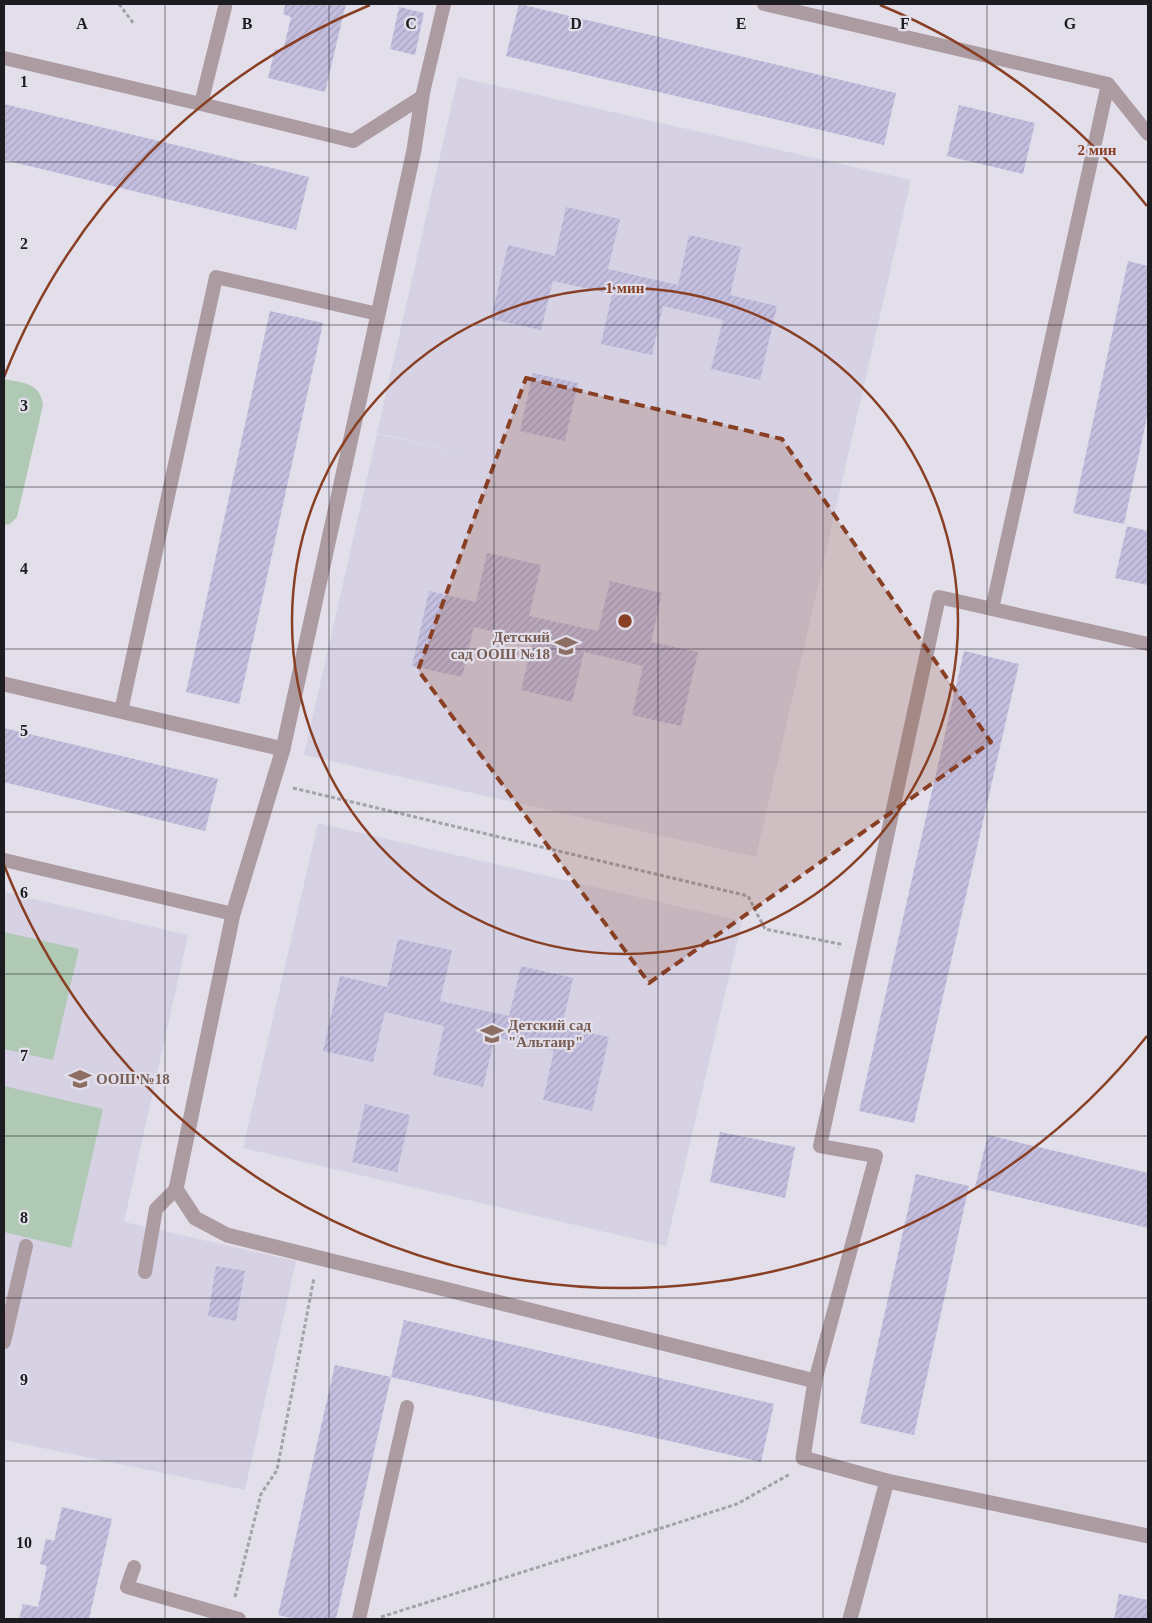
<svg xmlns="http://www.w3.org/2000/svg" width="1152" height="1623" viewBox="0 0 1152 1623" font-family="'Times New Roman',serif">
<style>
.built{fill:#d6d2e4}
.pitch{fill:#afc9b4}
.building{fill:url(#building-hatch)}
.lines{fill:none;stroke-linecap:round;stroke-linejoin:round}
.path{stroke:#a3a1aa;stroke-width:3;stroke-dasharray:4 2.5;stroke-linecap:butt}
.lane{stroke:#ac9ba1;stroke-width:14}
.street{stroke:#ac9ba1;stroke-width:15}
.marked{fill:#883f23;fill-opacity:0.2;stroke:#883f23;stroke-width:4;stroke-dasharray:10 6;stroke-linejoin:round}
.grid{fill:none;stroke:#1d1c20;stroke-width:1;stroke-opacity:0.55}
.ring{fill:none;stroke:#883f23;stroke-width:2.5}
.labels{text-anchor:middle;stroke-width:4.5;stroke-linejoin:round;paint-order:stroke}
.education-label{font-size:15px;font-weight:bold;fill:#785e54;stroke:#e2dfeb;text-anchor:start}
.grid-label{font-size:16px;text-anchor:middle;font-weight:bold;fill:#1d1c20;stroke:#e2dfeb;stroke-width:4.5;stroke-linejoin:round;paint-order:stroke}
.centre{fill:#883f23;stroke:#e2dfeb;stroke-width:2.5}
.ring-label{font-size:15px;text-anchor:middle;font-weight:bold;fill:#883f23;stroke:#e2dfeb;stroke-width:4.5;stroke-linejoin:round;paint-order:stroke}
</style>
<defs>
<pattern id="building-hatch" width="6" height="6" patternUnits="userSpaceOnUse" patternTransform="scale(1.25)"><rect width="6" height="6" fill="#c4bedf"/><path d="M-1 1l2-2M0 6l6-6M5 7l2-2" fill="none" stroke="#a8a3bf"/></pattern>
</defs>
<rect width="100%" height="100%" fill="#e2dfeb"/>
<g class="built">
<path d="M458,77L911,180L756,857L304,755L377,434L467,454L377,433Z"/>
<path d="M318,823L742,921L666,1246L243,1148Z"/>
<path d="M4,892L188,935L124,1222L296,1261L245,1490L4,1440Z"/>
</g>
<g class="pitch">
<path d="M4,379C23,383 40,382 43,405L17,517L10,524L4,525Z"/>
<path d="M4,932L79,949L53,1060L4,1049Z"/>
<path d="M4,1086L103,1109L71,1248L4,1232Z"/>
</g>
<g class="building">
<path d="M285,4H346L325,92L268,78L275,49L283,51L291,17L283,14Z"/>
<path d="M519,4L896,93L884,145L506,56Z"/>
<path d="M399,7L424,13L415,55L390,49Z"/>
<path d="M4,104L309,177L296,230L4,160Z"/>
<path d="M959,105L1035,123L1023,174L947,156Z"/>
<path d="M566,207L620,219L608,269L678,285L689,235L741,247L730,295L777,306L760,380L711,369L723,320L663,306L652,355L601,344L612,294L553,281L541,330L491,319L508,245L555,256Z"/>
<path d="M1128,261L1148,266V412L1124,524L1073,513Z"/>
<path d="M270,311L323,323L239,704L186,692Z"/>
<path d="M533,373L578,383L565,441L520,431Z"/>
<path d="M1127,526L1148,531V585L1115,578Z"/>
<path d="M487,553L541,565L529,616L598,631L610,581L662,593L651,642L698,652L681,726L632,715L643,666L584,652L572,702L521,690L533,641L474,627L462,677L412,666L429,591L476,602Z"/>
<path d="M964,651L1019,664L914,1123L859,1111Z"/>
<path d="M4,728L218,779L205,831L4,782Z"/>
<path d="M398,939L452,950L440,1001L509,1016L521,966L573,978L562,1027L609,1037L592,1111L543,1100L554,1051L495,1037L483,1087L433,1075L444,1026L385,1012L373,1062L323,1051L340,976L387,987Z"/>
<path d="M365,1104L410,1115L397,1172L352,1162Z"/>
<path d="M720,1132L795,1147L785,1198L710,1182Z"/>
<path d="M988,1135L1148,1173V1228L975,1187Z"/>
<path d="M916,1174L969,1186L914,1435L860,1423Z"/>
<path d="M216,1266L245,1271L236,1321L208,1316Z"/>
<path d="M404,1320L774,1404L761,1462L391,1377L336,1619H296L278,1615L335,1365L391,1377Z"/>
<path d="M62,1507L112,1519L89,1619H19L23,1604L38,1607L47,1566L40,1564L46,1539L54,1541Z"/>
<path d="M1119,1594L1148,1600V1619H1114Z"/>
</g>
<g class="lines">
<g class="path">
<path d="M119,4L134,24"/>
<path d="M293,788L748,896L765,929L840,944L839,948"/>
<path d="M235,1597L261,1494L277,1470L314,1278"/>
<path d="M381,1617L737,1504L790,1474"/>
</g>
<g class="lane">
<path d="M764,4L1108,84L1148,134"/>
<path d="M225,7L201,104L353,141L422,97L444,4"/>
<path d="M4,58L201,104"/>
<path d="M992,609L1108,84"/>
<path d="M121,711L216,277L378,314"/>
<path d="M4,860L233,914"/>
<path d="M145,1272L156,1209L176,1189"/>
<path d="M4,1342L26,1246"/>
<path d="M815,1381L876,1156L820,1146L939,597L1148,644"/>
<path d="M134,1567L127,1587L239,1619"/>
<path d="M359,1619L407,1407"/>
</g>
<g class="street">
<path d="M422,97L414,150L283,749L233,914L176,1189L195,1218L227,1235L815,1381L803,1458L887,1481L850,1619"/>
<path d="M4,684L283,749"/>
<path d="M887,1481L1148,1536"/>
</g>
</g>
<path class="marked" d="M526,378L782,439L991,742L649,983L418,670Z"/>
<path class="grid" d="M165,4V1619M329,4V1619M494,4V1619M658,4V1619M823,4V1619M987,4V1619M4,162H1148M4,325H1148M4,487H1148M4,649H1148M4,812H1148M4,974H1148M4,1136H1148M4,1298H1148M4,1461H1148"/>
<g class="ring">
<circle cx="625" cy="621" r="333"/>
<path d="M1147 1036A667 667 0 0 1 4 865M4 377A667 667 0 0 1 370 5M880 5A667 667 0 0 1 1147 206"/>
</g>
<defs>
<symbol id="school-bare" viewBox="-9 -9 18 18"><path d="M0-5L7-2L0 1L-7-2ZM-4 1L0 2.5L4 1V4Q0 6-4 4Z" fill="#8d6e63" stroke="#e2dfeb" stroke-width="2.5" paint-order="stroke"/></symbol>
</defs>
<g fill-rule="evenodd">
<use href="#school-bare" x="550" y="630" width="32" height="32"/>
<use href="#school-bare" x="476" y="1018" width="32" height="32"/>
<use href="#school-bare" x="64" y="1063" width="32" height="32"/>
</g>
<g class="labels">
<g class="education-label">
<text x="550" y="642" text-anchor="end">Детский<tspan x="550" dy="17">сад ООШ №18</tspan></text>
<text x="508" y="1030">Детский сад<tspan x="508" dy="17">"Альтаир"</tspan></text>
<text x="96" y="1084">ООШ №18</text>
</g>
</g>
<g class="grid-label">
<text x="82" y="29">A</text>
<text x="247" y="29">B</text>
<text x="411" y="29">C</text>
<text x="576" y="29">D</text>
<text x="741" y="29">E</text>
<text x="905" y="29">F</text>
<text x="1070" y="29">G</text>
<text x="24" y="87">1</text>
<text x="24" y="249">2</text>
<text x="24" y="411">3</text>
<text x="24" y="574">4</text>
<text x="24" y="736">5</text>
<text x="24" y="898">6</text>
<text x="24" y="1061">7</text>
<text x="24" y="1223">8</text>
<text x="24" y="1385">9</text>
<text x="24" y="1548">10</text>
</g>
<circle cx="625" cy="621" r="8" class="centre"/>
<g class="ring-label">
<text x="1097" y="155">2 мин</text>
<text x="625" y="293">1 мин</text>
</g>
<rect width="1152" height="1623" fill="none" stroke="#1d1c20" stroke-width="10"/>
</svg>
